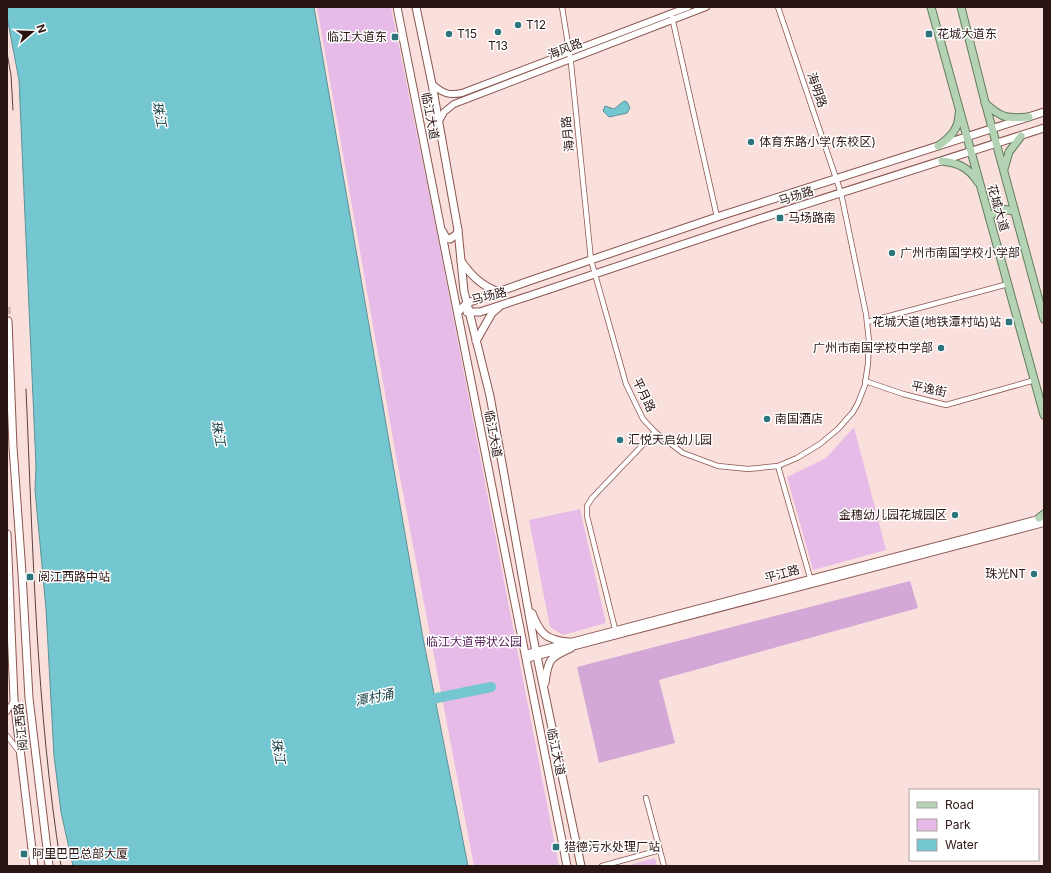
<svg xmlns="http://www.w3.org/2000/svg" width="1051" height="873" viewBox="0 0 1051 873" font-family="Inter,'Noto Sans SC',sans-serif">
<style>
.green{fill:#e6bbe7}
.forest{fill:#d4a8d6}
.water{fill:#74c6d0;stroke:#5e9197}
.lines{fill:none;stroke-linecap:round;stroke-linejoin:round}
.river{stroke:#74c6d0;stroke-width:10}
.secondary-tunnel{stroke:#d1b7b5;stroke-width:7;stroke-dasharray:7 3.5;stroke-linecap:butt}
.minor-casing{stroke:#8b5550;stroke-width:6}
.tertiary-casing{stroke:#8b5550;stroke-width:8}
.secondary-casing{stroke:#8b5550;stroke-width:9}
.primary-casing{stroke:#627d5b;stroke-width:9}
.minor{stroke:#fff;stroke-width:4.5}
.tertiary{stroke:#fff;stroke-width:6}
.secondary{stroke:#fff;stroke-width:7}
.primary{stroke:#b3d3b4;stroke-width:7}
.tram{stroke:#59423f;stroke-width:1}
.poi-dot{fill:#2d757d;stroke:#fff;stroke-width:1.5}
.labels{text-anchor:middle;stroke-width:3;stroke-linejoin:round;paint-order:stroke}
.poi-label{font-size:12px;fill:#2b1513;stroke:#fff;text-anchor:start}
.street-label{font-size:12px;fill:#2b1513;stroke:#fff}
.park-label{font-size:12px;fill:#551f58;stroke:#fff}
.water-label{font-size:13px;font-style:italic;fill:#1c4347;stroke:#fff}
</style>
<rect width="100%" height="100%" fill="#fae0dd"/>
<g class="green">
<path d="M317,7H391L435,223L559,866H474L396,456Z"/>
<path d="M854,427L886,550L813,570L787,477L826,458Z"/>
<path d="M580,509L606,623L563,635L550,627L529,520Z"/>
<path d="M655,858L657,866H626Z"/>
</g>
<path class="forest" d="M910,581L918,608L659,680L675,743L599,763L577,667Z"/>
<g class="water">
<path d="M7,7H314L423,638L468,866H73L61,812L54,756L46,609L35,490L36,466L19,80L7,17Z"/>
<path d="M624,101L627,102L630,108L627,113L609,117L603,111L605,106L614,109Z"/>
</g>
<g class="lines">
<path class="river" d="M422,701L491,687"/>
<path class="secondary-tunnel" d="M7,307L8,321"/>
<defs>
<g id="minor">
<path d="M562,7L571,63L591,260L626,384L643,419L655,432L683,453L718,466L748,469L778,466L797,458L820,444L838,429L853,412L858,403L865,385L868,363L869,341L866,314L841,193L778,7"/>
<path d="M672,17L717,217"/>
<path d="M867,322L1008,284"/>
<path d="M865,381L903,394L946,405L1035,380"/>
<path d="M778,466L811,581"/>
<path d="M615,629L587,516V506L592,498L655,432"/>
<path d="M7,712L13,701"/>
<path d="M7,736L18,750"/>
<path d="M646,798L664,866"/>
<path d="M602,866L660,850"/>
</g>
<g id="tertiary">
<path d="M432,84C442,93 449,96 462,93L688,7"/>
<path d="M439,121L444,112L454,104L706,7"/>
<path d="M525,654L1042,518"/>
<path d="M526,659L1044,523"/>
</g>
<g id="secondary">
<path d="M397,7L567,866"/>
<path d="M416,7L432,84L458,230L464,291L490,396L534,642L581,866"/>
<path d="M443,232L446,238L450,239L457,234L458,230"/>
<path d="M461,261C471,275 482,287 500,292"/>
<path d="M459,311L467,303L529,281L717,217L1044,112"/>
<path d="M467,312H480L529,296L756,220L1044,128"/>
<path d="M8,321L13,447L22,573L29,698L49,866"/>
<path d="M476,341L492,313L499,307"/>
<path d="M7,534L14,699L34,866"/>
<path d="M532,613C540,634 546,640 569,642"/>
<path d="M545,683C548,659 550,657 571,648"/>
</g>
<g id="primary">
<path d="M931,7L1044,415"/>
<path d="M961,7L985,102L1044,319"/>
<path d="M985,103C1001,118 1007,119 1029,117"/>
<path d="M938,146C950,138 959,129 959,114"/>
<path d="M942,161C959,163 969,168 978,182"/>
<path d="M1004,169L1009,152L1021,136"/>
<path d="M989,216L1002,209L1014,211"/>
<path d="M1039,518L1044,514"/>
</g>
</defs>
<use href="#minor" class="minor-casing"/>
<use href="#tertiary" class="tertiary-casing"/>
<use href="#secondary" class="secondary-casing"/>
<use href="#primary" class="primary-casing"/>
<use href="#minor" class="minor"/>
<use href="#tertiary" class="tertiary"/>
<use href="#secondary" class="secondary"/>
<use href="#primary" class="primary"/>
<g class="tram">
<path d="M7,53L11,75L13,110"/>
<path d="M26,389C33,548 36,708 61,866"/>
</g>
</g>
<g class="poi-dot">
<circle cx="518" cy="25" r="4"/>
<circle cx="498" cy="32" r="4"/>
<circle cx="449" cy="34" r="4"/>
<rect x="925" y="30" width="8" height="8" rx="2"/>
<rect x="391" y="33" width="8" height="8" rx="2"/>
<circle cx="751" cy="142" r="4"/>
<rect x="776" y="214" width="8" height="8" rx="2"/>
<circle cx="892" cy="253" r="4"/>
<rect x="1005" y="318" width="8" height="8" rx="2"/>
<circle cx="941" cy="348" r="4"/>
<circle cx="767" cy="419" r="4"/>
<circle cx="620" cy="440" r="4"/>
<circle cx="955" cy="515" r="4"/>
<circle cx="1034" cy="574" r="4"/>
<rect x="26" y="573" width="8" height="8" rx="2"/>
<rect x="552" y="843" width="8" height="8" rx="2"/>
<rect x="20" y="850" width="8" height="8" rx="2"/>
</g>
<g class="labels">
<g class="poi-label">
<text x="526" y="29">T12</text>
<text x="457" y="38">T15</text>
<text x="937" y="38">花城大道东</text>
<text x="387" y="41" text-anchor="end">临江大道东</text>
<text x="498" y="50" text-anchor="middle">T13</text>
<text x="759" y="146">体育东路小学(东校区)</text>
<text x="788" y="222">马场路南</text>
<text x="900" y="257">广州市南国学校小学部</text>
<text x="1001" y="326" text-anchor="end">花城大道(地铁潭村站)站</text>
<text x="933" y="352" text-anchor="end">广州市南国学校中学部</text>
<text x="775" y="423">南国酒店</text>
<text x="628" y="444">汇悦天启幼儿园</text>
<text x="947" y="519" text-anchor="end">金穗幼儿园花城园区</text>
<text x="1026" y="578" text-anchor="end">珠光NT</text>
<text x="38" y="581">阅江西路中站</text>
<text x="564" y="851">猎德污水处理厂站</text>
<text x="32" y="858">阿里巴巴总部大厦</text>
</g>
<g class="street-label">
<text transform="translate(565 49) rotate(-21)" y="4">海风路</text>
<text transform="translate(817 90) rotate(71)" y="4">海明路</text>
<text transform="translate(430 116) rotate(79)" y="4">临江大道</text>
<text transform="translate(568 134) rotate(-96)" y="4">海月路</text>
<text transform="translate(796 196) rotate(-18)" y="4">马场路</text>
<text transform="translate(998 208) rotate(74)" y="4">花城大道</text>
<text transform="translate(489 296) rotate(-14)" y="4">马场路</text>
<text transform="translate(929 389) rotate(12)" y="4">平逸街</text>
<text transform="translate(644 395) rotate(64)" y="4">平月路</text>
<text transform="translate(493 434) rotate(79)" y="4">临江大道</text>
<text transform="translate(782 574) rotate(-15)" y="4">平江路</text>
<text transform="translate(21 727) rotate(-96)" y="4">阅江西路</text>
<text transform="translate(556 752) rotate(78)" y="4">临江大道</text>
</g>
<g class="park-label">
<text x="474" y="646">临江大道带状公园</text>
</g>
<g class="water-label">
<text transform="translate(160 114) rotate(79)" y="5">珠江</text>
<text transform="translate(219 433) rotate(79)" y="5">珠江</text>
<text transform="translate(374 697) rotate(-12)" y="5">潭村涌</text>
<text transform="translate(279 751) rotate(79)" y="5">珠江</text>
</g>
</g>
<rect width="1051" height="873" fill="none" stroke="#2b1513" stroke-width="16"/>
<rect x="909" y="789" width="130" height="72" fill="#ffffff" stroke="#aaa1a1"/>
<rect x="917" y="802" width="20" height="6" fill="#b3d3b4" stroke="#aaa1a1"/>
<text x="945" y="809" font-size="12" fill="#2b1513">Road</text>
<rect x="917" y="819" width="20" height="12" fill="#e6bbe7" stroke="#aaa1a1"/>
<text x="945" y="829" font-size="12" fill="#2b1513">Park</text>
<rect x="917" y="839" width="20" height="12" fill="#74c6d0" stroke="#aaa1a1"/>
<text x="945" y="849" font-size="12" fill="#2b1513">Water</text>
<g transform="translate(32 32) rotate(71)" stroke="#ffffff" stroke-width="3" paint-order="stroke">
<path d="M0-3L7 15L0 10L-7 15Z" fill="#2b1513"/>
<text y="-6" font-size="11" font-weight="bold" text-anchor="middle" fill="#2b1513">N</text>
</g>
</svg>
